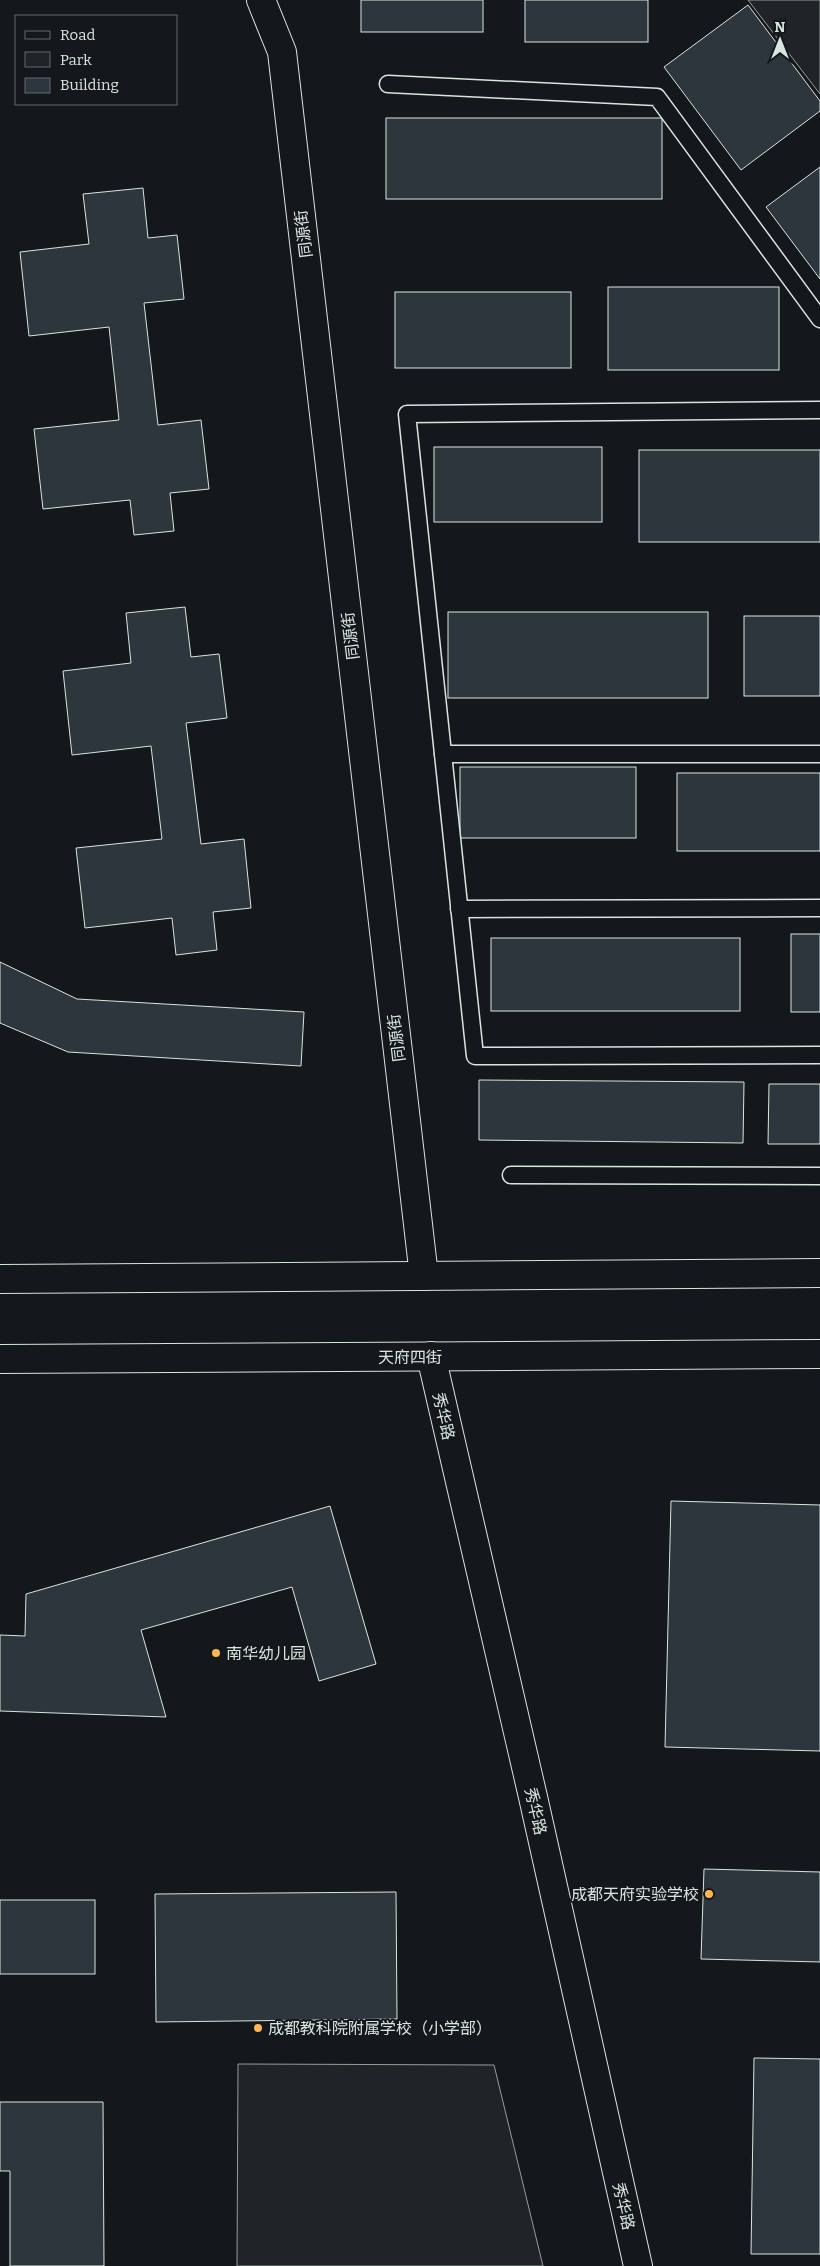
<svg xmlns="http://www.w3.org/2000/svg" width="820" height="2266" viewBox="0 0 820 2266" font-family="Bitter,'Noto Sans SC',serif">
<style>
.green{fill:#202428;stroke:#939e99}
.building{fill:#2c363c;stroke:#d8e6dc}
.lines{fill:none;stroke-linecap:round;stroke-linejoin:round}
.lane-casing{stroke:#d8e6dc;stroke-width:19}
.street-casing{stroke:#d8e6dc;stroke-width:30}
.secondary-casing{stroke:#d8e6dc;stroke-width:30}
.lane{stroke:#14181c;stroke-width:16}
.street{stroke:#14181c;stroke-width:28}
.secondary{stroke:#14181c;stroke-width:28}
.poi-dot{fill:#ffb74d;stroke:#14181c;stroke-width:2}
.labels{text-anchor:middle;stroke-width:4;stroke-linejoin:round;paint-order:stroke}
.street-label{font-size:16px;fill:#d8e6dc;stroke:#14181c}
.poi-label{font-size:16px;fill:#d8e6dc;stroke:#14181c;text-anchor:start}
</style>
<rect width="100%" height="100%" fill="#14181c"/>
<g class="green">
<path d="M748,0H820V94Z"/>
<path d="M238,2064L494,2065L543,2266H237Z"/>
</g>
<g class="building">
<rect x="361" y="0" width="122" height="32"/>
<rect x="525" y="0" width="123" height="42"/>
<path d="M748,5L820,101V111L741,170L664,67Z"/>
<rect x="386" y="118" width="276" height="81"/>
<path d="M820,167V279L766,207Z"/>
<path d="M143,188L148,238L177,235L184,299L144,303L158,425L201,420L209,489L170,493L174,531L134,535L130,500L43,509L34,429L119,420L109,327L29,336L20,252L89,244L83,194Z"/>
<rect x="608" y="287" width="171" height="83"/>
<rect x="395" y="292" width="176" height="76"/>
<rect x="434" y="447" width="168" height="75"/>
<rect x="639" y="450" width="181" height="92"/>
<path d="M185,607L191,657L219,654L227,718L186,723L201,844L244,839L251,908L213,912L217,950L176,955L172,918L85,928L76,848L162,839L151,746L72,755L63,671L131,663L126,613Z"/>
<rect x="448" y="612" width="260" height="86"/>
<rect x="744" y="616" width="76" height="80"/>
<rect x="460" y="767" width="176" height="71"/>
<rect x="677" y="773" width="143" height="78"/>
<rect x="791" y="934" width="29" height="78"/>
<rect x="491" y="938" width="249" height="73"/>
<path d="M0,962L77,999L304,1012L301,1066L68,1052L0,1023Z"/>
<path d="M479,1080L744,1082L743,1143L479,1140Z"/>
<path d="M769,1084H820V1144H768Z"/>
<path d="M671,1501L820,1505V1751L665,1747Z"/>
<path d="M330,1506L376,1664L319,1681L292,1587L141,1630L166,1717L0,1711V1635L25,1636L26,1594Z"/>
<path d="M704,1869L820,1872V1962L701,1959Z"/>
<path d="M396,1892L397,2019L156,2022L155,1894Z"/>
<rect x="0" y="1900" width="95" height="74"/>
<path d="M754,2058L820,2059V2254H751Z"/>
<path d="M0,2102H103L104,2266H10V2171H0Z"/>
</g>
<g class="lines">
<defs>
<g id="lane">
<path d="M388,84L657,97L820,319"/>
<path d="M820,410L407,414L475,1056L820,1055"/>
<path d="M443,754H820"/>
<path d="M459,909L820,908"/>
<path d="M511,1175L820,1176"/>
</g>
<path id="street" d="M261,0L282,52L424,1276"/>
<g id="secondary">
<path d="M0,1279L820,1273"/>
<path d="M431,1356L533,1797L638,2266"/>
<path d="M0,1359L820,1354"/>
</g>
</defs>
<use href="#lane" class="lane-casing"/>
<use href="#street" class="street-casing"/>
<use href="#secondary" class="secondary-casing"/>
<use href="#lane" class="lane"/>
<use href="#street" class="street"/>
<use href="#secondary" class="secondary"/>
</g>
<g class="poi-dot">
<circle cx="216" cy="1653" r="5"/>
<circle cx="709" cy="1894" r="5"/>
<circle cx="258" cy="2028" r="5"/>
</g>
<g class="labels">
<g class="street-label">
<text transform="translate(303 234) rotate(-97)" y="6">同源街</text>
<text transform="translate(350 636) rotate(-97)" y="6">同源街</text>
<text transform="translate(396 1038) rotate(-97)" y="6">同源街</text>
<text x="410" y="1363">天府四街</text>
<text transform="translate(444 1416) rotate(77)" y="6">秀华路</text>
<text transform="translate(536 1811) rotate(77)" y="6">秀华路</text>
<text transform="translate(624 2206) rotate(77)" y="6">秀华路</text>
</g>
<g class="poi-label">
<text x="226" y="1659">南华幼儿园</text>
<text x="699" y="1900" text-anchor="end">成都天府实验学校</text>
<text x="268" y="2034">成都教科院附属学校（小学部）</text>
</g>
</g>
<rect x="15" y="15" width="162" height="90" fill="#14181c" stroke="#626a69"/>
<rect x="25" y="31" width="25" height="8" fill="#14181c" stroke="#626a69"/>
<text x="60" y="40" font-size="15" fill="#d8e6dc">Road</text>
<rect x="25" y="52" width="25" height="15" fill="#202428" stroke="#626a69"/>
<text x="60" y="65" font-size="15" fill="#d8e6dc">Park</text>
<rect x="25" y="78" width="25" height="15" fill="#2c363c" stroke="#626a69"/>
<text x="60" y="90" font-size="15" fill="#d8e6dc">Building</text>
<g transform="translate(780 40)" stroke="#14181c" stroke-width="4" paint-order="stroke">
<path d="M0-4L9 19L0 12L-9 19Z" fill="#d8e6dc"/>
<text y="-8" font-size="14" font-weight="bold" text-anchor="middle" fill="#d8e6dc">N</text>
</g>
</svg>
